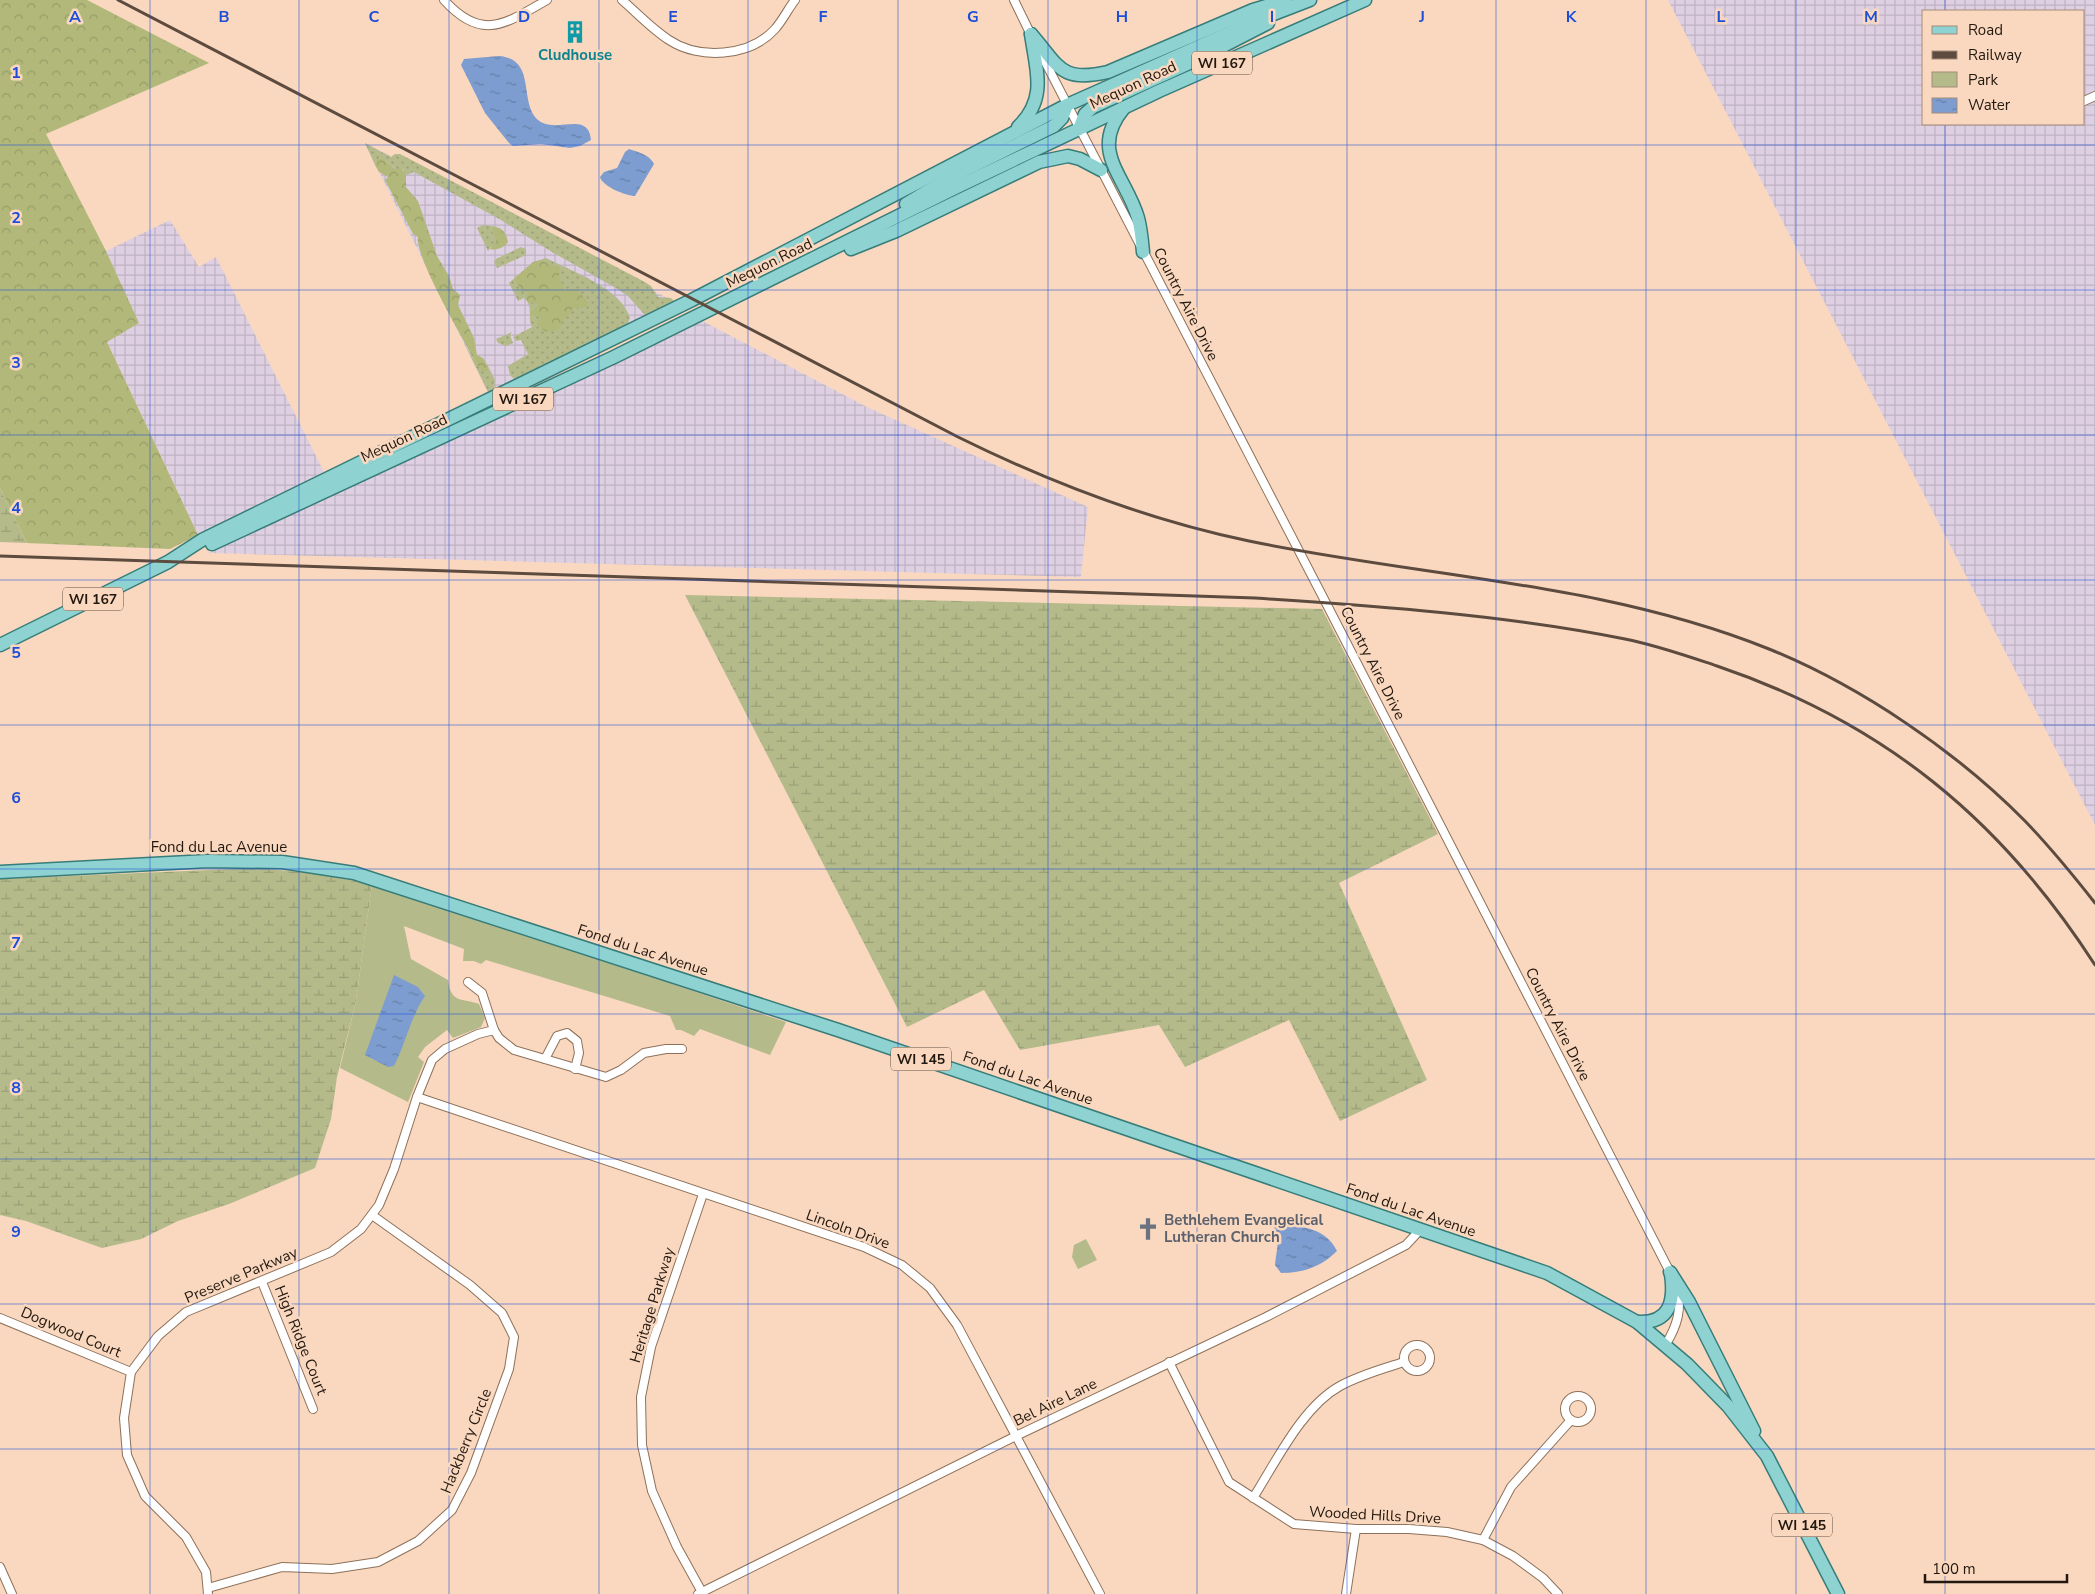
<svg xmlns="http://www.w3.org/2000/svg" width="2095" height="1594" viewBox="0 0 2095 1594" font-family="'Nunito Sans',sans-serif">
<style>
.industrial{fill:url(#industrial-grid);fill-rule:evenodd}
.grass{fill:url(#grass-dots)}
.forest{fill:url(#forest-crowns)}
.wetland{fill:url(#wetland-marsh)}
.park{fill:#b4ba8a}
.water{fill:url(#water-ripples)}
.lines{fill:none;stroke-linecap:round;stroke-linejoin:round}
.street-casing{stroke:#8e715a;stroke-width:10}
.primary-casing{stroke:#377d7a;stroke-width:15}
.street{stroke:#fff;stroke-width:8}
.primary{stroke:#8ed2d1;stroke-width:12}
.rail{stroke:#5c4b3e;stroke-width:3}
.grid{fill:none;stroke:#1d4ed8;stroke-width:1;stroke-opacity:0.55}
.labels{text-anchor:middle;stroke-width:5;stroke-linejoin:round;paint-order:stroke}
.shield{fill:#f9d8bf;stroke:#635244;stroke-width:1}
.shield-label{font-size:14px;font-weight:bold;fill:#23180f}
.culture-label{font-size:15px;font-weight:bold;fill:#0d838f;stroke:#f9d8bf}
.street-label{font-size:15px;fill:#23180f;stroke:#f9d8bf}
.worship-label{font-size:15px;font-weight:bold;fill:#5b616d;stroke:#f9d8bf;text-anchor:start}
.grid-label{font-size:16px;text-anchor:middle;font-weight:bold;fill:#1d4ed8;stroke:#f9d8bf;stroke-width:5;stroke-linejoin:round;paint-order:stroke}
</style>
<defs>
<pattern id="industrial-grid" width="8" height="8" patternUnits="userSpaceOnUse" patternTransform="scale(1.25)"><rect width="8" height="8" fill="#ded0e2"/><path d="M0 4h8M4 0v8" fill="none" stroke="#beb2c1"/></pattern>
<pattern id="grass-dots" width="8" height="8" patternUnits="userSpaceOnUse" patternTransform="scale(1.25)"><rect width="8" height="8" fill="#b4ba8a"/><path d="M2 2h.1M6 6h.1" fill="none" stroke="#9a9f76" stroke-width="1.8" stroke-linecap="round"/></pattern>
<pattern id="forest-crowns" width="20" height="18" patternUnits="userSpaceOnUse" patternTransform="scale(1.25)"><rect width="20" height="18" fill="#b1b87a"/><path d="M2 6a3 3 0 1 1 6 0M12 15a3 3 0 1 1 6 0" fill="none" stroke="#989d68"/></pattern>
<pattern id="wetland-marsh" width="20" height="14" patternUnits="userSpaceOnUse" patternTransform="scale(1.25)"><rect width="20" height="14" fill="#b4ba8a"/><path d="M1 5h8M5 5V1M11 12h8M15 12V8" fill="none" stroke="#9a9f76"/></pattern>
<pattern id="water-ripples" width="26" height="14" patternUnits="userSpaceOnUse" patternTransform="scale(1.25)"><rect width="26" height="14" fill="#7d9dd0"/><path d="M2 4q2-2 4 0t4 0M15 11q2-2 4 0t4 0" fill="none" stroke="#667fa7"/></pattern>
</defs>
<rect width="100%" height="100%" fill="#f9d8bf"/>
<g class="industrial">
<path d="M1668,0H2095V825ZM1924,11H2084V124H1924Z"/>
<path d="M365,143L675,302L488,392Z"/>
<path d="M170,220L199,267L216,257L324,472L198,535L107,342L138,323L106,251Z"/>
<path d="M691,315L867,407L1088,507L1081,577L208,553Z"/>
</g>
<g class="grass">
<path d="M365,143L391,157L395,154H400L643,281L651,286L658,297L671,298L675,302L650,314H644L627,295L614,287L552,252L501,220L414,172L407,175L403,169L397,170L383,158L376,162L375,165Z"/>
<path d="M483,225L491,226L496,241L488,251L477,228Z"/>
<path d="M521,247L526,249V255L497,268L494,262L496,259Z"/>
<path d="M546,258C573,272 621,288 630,318L627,325L514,379L510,375L508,366L528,354L521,340L516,341L513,337L532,327C527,317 534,306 524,298L518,301L509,283L533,262Z"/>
<path d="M512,332L510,335L513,343L506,346L498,343L496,339Z"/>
<path d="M465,345L473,358L489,370V368L495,380L494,389L488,392Z"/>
</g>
<g class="forest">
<path d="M0,0H87L209,63L46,134L106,251L139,323L107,342L198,535L170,549L27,543L0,488Z"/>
<path d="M383,158L395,169H402L406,173V187L418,201L437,256L449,276L453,289L460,295L458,305L474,338L477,355L483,358L489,368L488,371H481C469,350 414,256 418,237L413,234L385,180L388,177L379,172L375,165L377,160Z"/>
<path d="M491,226C501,227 506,231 508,242C505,247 496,251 490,249L496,241Z"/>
<path d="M536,261L545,262L560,268L559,277L565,291L574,289L580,291L584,299L588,302L587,307L573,308C570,317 562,317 560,328C550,333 542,334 537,322L541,317L532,315L531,313L539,304L528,302L526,298L528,292L522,291L514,278Z"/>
</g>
<g class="wetland">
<path d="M0,488L27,543L0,542Z"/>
<path d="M685,595L1322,609L1438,834L1339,883L1427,1080L1340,1121L1289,1020L1185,1067L1159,1025L1020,1050L984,990L907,1027Z"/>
<path d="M257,868L311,873L372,884L356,1001L337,1077L331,1119L315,1168L229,1204L178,1221L141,1239L102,1248L26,1221L0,1215V879Z"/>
</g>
<g class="park">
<path d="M372,884L786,1022L770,1055L700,1029L694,1036L681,1030H676L670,1016L486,960L481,964L474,961H463L464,949L404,926L411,959L448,980C451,1004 462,998 479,1004L485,1018L481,1027L453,1038L447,1030L425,1047L418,1057L424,1062L408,1102L340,1068L356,1001Z"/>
<path d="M1086,1239L1097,1260L1078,1269L1072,1257L1074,1245Z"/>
</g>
<g class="water">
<path d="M499,56C535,59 520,97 535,117C552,138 588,108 591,140L580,146L570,148L541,144L513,146L509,143L485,113L461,65L464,59Z"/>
<path d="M629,149C638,152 650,155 654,164L635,196C626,196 602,186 600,177L604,172L617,168L625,152Z"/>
<path d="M394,975L418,987L425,996C410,1018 406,1043 394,1066L388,1067L365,1055Z"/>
<path d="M1281,1223C1304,1228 1325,1227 1337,1251C1321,1267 1303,1273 1281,1273L1275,1265C1276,1251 1281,1240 1274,1227Z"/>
</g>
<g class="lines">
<defs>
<g id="street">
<path d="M444,0C482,42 505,24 547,0"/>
<path d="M622,0C637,13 652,29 669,40C699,60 750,57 775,29C783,20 788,9 795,0"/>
<path d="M1014,0L1032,37"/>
<path d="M1040,52L1326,603L1671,1274"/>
<path d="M2084,101L2095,96"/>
<path d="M468,982L482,993L494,1030L499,1038L514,1050L606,1077L621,1070L644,1053L666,1049H682"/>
<path d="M545,1059L557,1036L567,1033L577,1041L579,1053L575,1069"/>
<path d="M417,1097L864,1247L902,1265L930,1288L957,1325L1100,1594"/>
<path d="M262,1282L313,1409"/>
<path d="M0,1318L131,1372"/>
<path d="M1666,1344C1677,1326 1683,1308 1676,1287"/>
<circle cx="1417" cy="1358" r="13"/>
<path d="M1169,1362L1229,1482L1294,1524L1356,1529H1409L1447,1532L1483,1540L1513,1556L1543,1578L1558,1594"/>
<circle cx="1578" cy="1409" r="13"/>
<path d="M1253,1498C1276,1462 1302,1407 1340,1386C1360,1375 1382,1369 1404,1362"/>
<path d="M1483,1540L1511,1487L1571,1420"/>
<path d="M0,1567L12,1594"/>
<path d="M208,1588L282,1567L332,1569L378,1562L418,1541L452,1510L471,1473L509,1369L514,1337L502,1313L470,1285L372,1215"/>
<path d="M208,1594L206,1572L186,1537L145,1496L127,1455L124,1418L131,1372L158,1336L186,1312L331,1252L361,1229L379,1205L394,1169L417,1097L432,1060L445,1049L478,1034L494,1030"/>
<path d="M698,1594L1016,1436L1266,1317L1406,1245L1420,1230"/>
<path d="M703,1594L677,1547L652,1491L642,1445L641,1397L651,1347L703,1194"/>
<path d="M1346,1594L1356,1529"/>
</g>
<g id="primary">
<path d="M1031,34C1059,66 1060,83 1108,72L1253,10L1286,0"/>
<path d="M1124,108C1088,151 1126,176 1138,218C1141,229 1142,241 1143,252"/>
<path d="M1018,127C1048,98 1036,70 1031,34"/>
<path d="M1079,129L1085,114L1093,107L1196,60L1268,23"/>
<path d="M906,204L951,177L1054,126L1062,118L1067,105"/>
<path d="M851,249L896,231L1039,162L1068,156L1080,159L1101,170"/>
<path d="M212,544L614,357L957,187L1159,91L1365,0"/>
<path d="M0,645L168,562L202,540L692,300L1067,105L1258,20L1310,0"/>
<path d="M0,872L208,861L282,862L354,873L838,1030L1547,1273L1637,1322L1687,1364L1728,1406L1767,1456L1838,1594"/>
<path d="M1670,1272L1689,1302L1754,1431"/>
<path d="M1637,1322C1670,1324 1675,1301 1671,1274"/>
</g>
</defs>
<use href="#street" class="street-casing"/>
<use href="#primary" class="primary-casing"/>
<use href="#street" class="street"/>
<use href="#primary" class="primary"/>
<g class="rail">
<path d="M118,0L958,437C1051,483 1148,520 1249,541C1422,577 1603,582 1769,649C1860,686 1956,751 2025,821C2050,847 2073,875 2095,903"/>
<path d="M0,556L1255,598C1376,606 1506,615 1625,639C1656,645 1687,656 1717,666C1883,722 2001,819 2095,965"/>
</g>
</g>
<path class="grid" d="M150,0V1594M299,0V1594M449,0V1594M599,0V1594M748,0V1594M898,0V1594M1048,0V1594M1197,0V1594M1347,0V1594M1496,0V1594M1646,0V1594M1796,0V1594M1945,0V11M1945,124V1594M0,145H2095M0,290H2095M0,435H2095M0,580H2095M0,725H2095M0,869H2095M0,1014H2095M0,1159H2095M0,1304H2095M0,1449H2095"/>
<defs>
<symbol id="building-bare" viewBox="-9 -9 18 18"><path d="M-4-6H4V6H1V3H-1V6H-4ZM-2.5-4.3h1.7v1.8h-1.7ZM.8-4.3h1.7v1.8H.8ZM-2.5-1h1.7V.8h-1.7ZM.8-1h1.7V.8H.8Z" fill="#0f9aa8" stroke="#f9d8bf" stroke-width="2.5" paint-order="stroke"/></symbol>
<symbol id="church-bare" viewBox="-9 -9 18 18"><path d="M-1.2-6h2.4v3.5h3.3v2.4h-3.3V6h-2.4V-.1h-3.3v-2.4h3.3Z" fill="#6b7280" stroke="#f9d8bf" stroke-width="2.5" paint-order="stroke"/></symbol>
</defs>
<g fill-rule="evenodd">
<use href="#building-bare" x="559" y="16" width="32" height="32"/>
<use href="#church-bare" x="1132" y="1213" width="32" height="32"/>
</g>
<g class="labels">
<g class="shield">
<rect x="1192" y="51.5" width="60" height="23" rx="4"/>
<rect x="493" y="387.5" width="60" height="23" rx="4"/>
<rect x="63" y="587.5" width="60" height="23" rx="4"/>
<rect x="891" y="1047.5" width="60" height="23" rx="4"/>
<rect x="1772" y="1513.5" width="60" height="23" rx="4"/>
</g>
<g class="shield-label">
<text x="1222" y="68">WI 167</text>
<text x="523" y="404">WI 167</text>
<text x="93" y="604">WI 167</text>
<text x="921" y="1064">WI 145</text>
<text x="1802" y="1530">WI 145</text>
</g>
<g class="culture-label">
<text x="575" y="60">Cludhouse</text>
</g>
<g class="street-label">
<text transform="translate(1133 85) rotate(-25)" y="5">Mequon Road</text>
<text transform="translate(769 263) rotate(-26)" y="5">Mequon Road</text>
<text transform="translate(1186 304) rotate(63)" y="5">Country Aire Drive</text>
<text transform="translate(404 438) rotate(-25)" y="5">Mequon Road</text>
<text transform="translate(1373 663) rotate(63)" y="5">Country Aire Drive</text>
<text x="219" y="852">Fond du Lac Avenue</text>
<text transform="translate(643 950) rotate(18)" y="5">Fond du Lac Avenue</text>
<text transform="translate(1558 1024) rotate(63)" y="5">Country Aire Drive</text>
<text transform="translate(1028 1078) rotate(19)" y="5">Fond du Lac Avenue</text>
<text transform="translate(1411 1210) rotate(19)" y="5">Fond du Lac Avenue</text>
<text transform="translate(848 1229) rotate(20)" y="5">Lincoln Drive</text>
<text transform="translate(241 1275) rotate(-23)" y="5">Preserve Parkway</text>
<text transform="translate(652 1305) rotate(-73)" y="5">Heritage Parkway</text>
<text transform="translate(71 1332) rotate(23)" y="5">Dogwood Court</text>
<text transform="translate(301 1340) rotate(68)" y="5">High Ridge Court</text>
<text transform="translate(1055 1402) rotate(-26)" y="5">Bel Aire Lane</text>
<text transform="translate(466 1441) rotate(-68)" y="5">Hackberry Circle</text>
<text transform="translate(1375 1515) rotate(3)" y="5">Wooded Hills Drive</text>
</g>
<g class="worship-label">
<text x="1164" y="1225">Bethlehem Evangelical<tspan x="1164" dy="17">Lutheran Church</tspan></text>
</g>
</g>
<g class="grid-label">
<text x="75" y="22">A</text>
<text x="224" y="22">B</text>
<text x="374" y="22">C</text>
<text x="524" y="22">D</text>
<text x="673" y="22">E</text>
<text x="823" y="22">F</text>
<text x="973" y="22">G</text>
<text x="1122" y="22">H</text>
<text x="1272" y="22">I</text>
<text x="1422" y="22">J</text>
<text x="1571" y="22">K</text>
<text x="1721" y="22">L</text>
<text x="1871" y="22">M</text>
<text x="16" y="78">1</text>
<text x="16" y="223">2</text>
<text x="16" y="368">3</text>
<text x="16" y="513">4</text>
<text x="16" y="658">5</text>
<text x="16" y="803">6</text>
<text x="16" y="948">7</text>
<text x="16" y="1093">8</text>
<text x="16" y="1237">9</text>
</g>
<rect x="1922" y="10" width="162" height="115" fill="#f9d8bf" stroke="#a38b79"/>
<rect x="1932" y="26" width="25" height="8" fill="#8ed2d1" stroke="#a38b79"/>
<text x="1968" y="35" font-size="15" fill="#23180f">Road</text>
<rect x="1932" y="51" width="25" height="8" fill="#5c4b3e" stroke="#a38b79"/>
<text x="1968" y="60" font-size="15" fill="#23180f">Railway</text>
<rect x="1932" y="72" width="25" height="15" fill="#b4ba8a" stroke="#a38b79"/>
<text x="1968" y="85" font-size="15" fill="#23180f">Park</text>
<rect x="1932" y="98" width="25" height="15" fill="url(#water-ripples)" stroke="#a38b79"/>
<text x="1968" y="110" font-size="15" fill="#23180f">Water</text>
<path d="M1925 1574v8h142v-8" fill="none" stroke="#23180f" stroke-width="2.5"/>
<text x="1932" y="1574" font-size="15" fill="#23180f" stroke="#f9d8bf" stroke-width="4" paint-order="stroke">100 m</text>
</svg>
